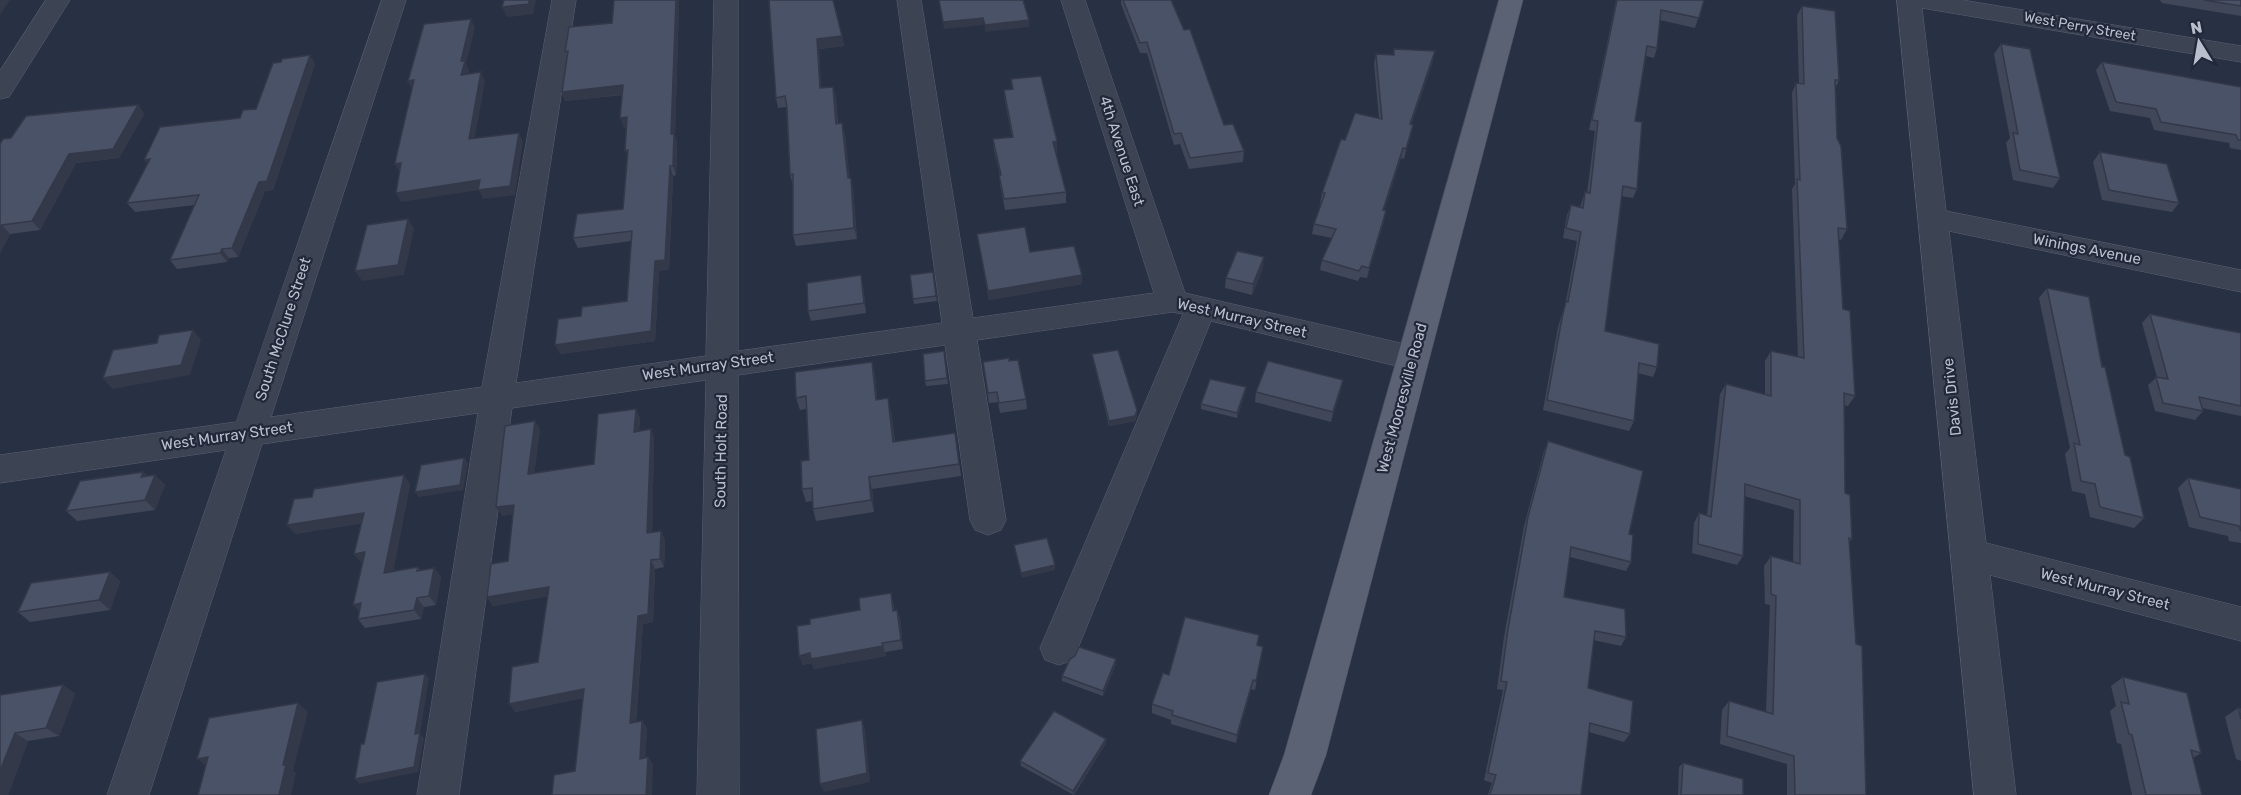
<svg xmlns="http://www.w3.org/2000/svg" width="2241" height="795" viewBox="0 0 2241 795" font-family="Rubik,sans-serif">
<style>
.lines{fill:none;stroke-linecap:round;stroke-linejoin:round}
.minor-casing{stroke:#5b6171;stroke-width:1}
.major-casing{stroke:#464c5d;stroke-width:1}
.minor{fill:#3c4353;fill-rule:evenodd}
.major{fill:#5a6273;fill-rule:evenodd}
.wall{fill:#404759}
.shaded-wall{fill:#343949}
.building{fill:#4a5268;stroke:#343949;stroke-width:1.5}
.labels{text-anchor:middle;stroke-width:4.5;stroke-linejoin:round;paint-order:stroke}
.far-street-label{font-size:14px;fill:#babfcd;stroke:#212839}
.street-label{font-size:15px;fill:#babfcd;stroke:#212839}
</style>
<rect width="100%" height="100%" fill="#283144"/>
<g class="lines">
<defs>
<g id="minor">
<path d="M46,0H70L9,97L0,99V71Z"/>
<path d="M382,0H406L271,417L482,387L552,0H576L516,383L706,356L714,0H738V351L942,323L897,0H921L973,318L1154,293L1061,0H1085L1185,293L1413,346L1424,350L1429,358L1424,366L1413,370L1211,321L1078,648L1073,660L1059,665L1045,660L1040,648L1183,314L1172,312L977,340L1006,520L1001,530L988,535L975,530L970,520L945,345L738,375L739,795H697L706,380L512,408L459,795H417L478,413L262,444L149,795H107L226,450L0,483V455L236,422Z"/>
<path d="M1897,0H1962L2241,46V62L1922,8L1946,211L2241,270V292L1949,231L1986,543L2241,607V641L1990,575L2016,795H1974Z"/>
</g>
<path id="major" d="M1499,0H1523L1326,755L1311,795H1269L1284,755Z"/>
</defs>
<use href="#minor" class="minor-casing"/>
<use href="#major" class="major-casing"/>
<use href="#minor" class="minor"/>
<use href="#major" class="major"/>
</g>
<g class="wall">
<path d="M614,0H679L675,135L677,144L676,175L673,176L669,269L659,271L655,341L560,354L581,316L627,301L631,241L578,248L573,238L623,209L627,159L626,127L624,128L622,95L565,101L562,92L567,57L565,52L612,23Z"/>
<path d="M769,0L842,36L844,46L819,49L821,88L833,87L836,97L838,124L845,134L849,178L853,188L857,239L796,246L793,235V185L790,175L786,107L778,108L776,98Z"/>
<path d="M1121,0H1171L1224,125L1244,151L1243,162L1189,169L1180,144L1174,145L1147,53H1140L1121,4Z"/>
<path d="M1616,0H1704L1695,28L1660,20L1657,48L1654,58L1646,56L1635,121L1637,189L1633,198L1621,196L1605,331L1657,367L1653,377L1638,373L1634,421L1629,431L1543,410L1558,327L1566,301L1577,241L1563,238L1567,215L1571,205L1580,207L1585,192L1587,193L1595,131L1589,130Z"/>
<path d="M2160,0H2241V16L2162,3Z"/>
<path d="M1802,6L1839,80L1836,87L1837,138L1847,229L1841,240L1838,239L1843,309L1855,396L1848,406L1844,405L1845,493L1852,539L1849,542L1866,795H1787V764L1720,744L1722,710L1729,701L1766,712L1770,605L1765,604L1764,566L1771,556L1793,562L1794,510L1744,496L1743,556L1737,565L1692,553L1694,523L1699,513L1707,515L1720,394L1726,384L1765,395V361L1771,351L1798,357L1792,189L1795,184L1792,93L1796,83H1799L1797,16Z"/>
<path d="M2001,44L2060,178L2053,188L2013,180L2006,143L2010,138L1994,54Z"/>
<path d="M1394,49L1433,61L1411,125V135L1404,159L1401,158L1384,211V221L1367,278L1360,277L1358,281L1320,270L1322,260L1332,238L1312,234L1314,224L1321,203H1320L1322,193L1345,140L1379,118L1374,64L1376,54L1393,55Z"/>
<path d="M2102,62L2241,87V150L2230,148L2229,143L2154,130L2150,118L2110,111L2096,70Z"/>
<path d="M315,64L273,190L265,191L238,257L229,258L227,262L177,269L170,260L195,205L135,212L127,203L148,164L256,109Z"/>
<path d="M1011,79L1057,141V152H1056L1066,192V203L1005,210L1000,185V175L994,150L993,139L1012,137L1005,101L1004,90L1012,89Z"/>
<path d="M138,105L144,114L119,158L76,163L40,230L10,234L0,253V144L11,138Z"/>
<path d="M2100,152L2179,203L2172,212L2102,200L2093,162Z"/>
<path d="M977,234L1030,252L1082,275V284L989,300Z"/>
<path d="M1263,268L1252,295L1225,288L1226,278Z"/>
<path d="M933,272L937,301L914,304L910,275Z"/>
<path d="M863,286L866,313L811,321L808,311Z"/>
<path d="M2047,288L2102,367L2125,455L2144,518L2134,528L2090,517L2085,494L2072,491L2065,454L2070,448L2039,298Z"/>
<path d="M2150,314L2205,326L2241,333V416L2202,408L2203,411L2195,420L2155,411L2148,385L2157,377L2142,323Z"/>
<path d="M944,351L948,384L926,386L925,381Z"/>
<path d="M1092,354L1137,415L1135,421L1109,426L1093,359Z"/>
<path d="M1009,361L1026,399L1027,409L1000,413L998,402L989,403L983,362Z"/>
<path d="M872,362L875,374L877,400L891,411L895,442L955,433L961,476L872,489L874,512L816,521L813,509L812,501L806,502L802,489L809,460L806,409L800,410L796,398Z"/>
<path d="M1343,380L1331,422L1255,402L1256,392Z"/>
<path d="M1245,393L1237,418L1201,409V404Z"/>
<path d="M640,418L639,431L651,429L654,438L652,533L661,531L665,540L664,567L655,569L653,622L643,624L636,722L642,721L647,729L645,758L648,757L653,765L575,771L583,698L515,712L538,662L548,596L493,606L487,597L508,561L513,514L502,516L535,421L540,430L534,473L594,464Z"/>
<path d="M1548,441L1629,534L1631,562L1626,571L1570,557L1564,597L1626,637L1621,646L1593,640L1588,688L1630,734L1624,742L1589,732L1581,795H1488L1492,783L1484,780L1503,690L1497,689L1504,637L1524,526L1544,451Z"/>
<path d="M143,472L147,476L155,475L165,485L155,510L77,521L66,511Z"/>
<path d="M2188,478L2241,489V543L2229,541L2228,536L2189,527L2178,488Z"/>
<path d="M410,484L393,571L418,567L420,570L434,568L441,577L436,605L424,607L421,619L365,628L358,619L359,612L362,563L354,554L362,523L295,534Z"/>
<path d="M110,572L120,582L110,610L30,622L18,612Z"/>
<path d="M893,602L894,610H897L900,619L903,649L885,652L886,656L814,669L812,663L802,665L810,624L860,610Z"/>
<path d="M1257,645L1263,647L1255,690L1251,689L1236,743L1171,724V720L1152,713V704L1169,675Z"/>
<path d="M1116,664L1103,696L1062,681V676Z"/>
<path d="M2123,677L2201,753L2193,758L2202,795H2132L2121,744L2117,743L2110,711L2116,706L2111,686Z"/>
<path d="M63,685L75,694L59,736L28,741L8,795H0V695Z"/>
<path d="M2238,708L2241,709V761L2236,759L2225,717Z"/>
<path d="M1106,739V743L1074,795L1021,766L1020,761Z"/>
<path d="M1683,763L1743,795H1678L1679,767Z"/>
</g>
<g class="shaded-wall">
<path d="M0,0H10L0,15Z"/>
<path d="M529,0H536L533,14L507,17L502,7Z"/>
<path d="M676,0H679L675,135L677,144L676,175L673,166L671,134Z"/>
<path d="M983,18V25L944,29L943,22Z"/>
<path d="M471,19L475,28L466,64L469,70L466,84L461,75V61Z"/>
<path d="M1029,20V27L985,32V25Z"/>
<path d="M842,36L844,46L819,49L822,98L820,88L817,39Z"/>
<path d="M1435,51L1433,61L1408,134L1410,124Z"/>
<path d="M310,55L315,64L273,190L265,191L238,257L232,248Z"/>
<path d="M481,72L485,81L473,148L469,139Z"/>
<path d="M414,80L412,90L408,81Z"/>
<path d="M623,85L627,94L565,101L562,92Z"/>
<path d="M833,87L836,97L838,135L836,124Z"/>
<path d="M138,105L144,114L119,158L76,163L40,230L32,221L69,154Z"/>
<path d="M627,117L631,127L624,128L620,118Z"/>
<path d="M842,123L845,134L851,188L848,178Z"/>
<path d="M1413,125L1411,135L1404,159L1406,149Z"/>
<path d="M519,133L523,142L515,195L483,199L479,190L401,202L396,193Z"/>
<path d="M1057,141V152H1054L1053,142Z"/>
<path d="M1403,148L1401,158L1381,221L1383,210Z"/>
<path d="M150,159L151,169L144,160Z"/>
<path d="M401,163L400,173L395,164Z"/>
<path d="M670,166L673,176L669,269L659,271L655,341L560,354L555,345L651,331L655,261Z"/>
<path d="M851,178L853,188L857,239L854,228Z"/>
<path d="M1386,211L1384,221L1367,278L1369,268Z"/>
<path d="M408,219L414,229L404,275L362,281L355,271Z"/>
<path d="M2,225L10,234L0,253V228Z"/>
<path d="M222,249L229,258L227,262L220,253Z"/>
<path d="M1264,257L1263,268L1252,295L1253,284Z"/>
<path d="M861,275L863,286L866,313L864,303Z"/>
<path d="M1082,275V284L989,300L988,291Z"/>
<path d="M193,330L201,340L190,375L112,389L103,378Z"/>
<path d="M872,362L875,374L878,413L876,400Z"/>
<path d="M1343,380L1341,391L1331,422L1333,412Z"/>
<path d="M1246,387L1245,393L1237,418V413Z"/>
<path d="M888,398L891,411L896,455L893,442Z"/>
<path d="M636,409L640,418L638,440L634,432Z"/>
<path d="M1137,410V415L1135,421L1109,426V421Z"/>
<path d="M535,421L540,430L533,483L528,474Z"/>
<path d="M651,429L654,438L652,542L647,533Z"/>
<path d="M464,458L468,463L463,490L419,497L415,492Z"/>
<path d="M143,472L152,482L155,475L165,485L155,510L145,500L141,477Z"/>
<path d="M404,475L410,484L391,582L384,573Z"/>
<path d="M869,477L872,489L874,512L871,500Z"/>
<path d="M514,505L520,513L502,516L496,507Z"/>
<path d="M364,513L371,522L295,534L287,525Z"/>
<path d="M661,531L665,540L664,567L660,559Z"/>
<path d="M365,552L372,561L362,563L354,554Z"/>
<path d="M651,560L655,569L653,622L643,624L635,730L630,723L638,616Z"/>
<path d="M1055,565V570L1022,578L1021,573Z"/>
<path d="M434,568L441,577L436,605L429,596Z"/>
<path d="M110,572L120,582L110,610L99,600Z"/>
<path d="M549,587L555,595L493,606L487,597Z"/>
<path d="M417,598L424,607L421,619L414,610Z"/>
<path d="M361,603V613L353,605Z"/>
<path d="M897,610L900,619L903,649L901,640Z"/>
<path d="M882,643L886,656L814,669L812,663L802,665L799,656Z"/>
<path d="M1116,659V664L1103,696V691Z"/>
<path d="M425,674L429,678L420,734L424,738L418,772L359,784L355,779L415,734Z"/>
<path d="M1253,680L1251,689L1236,743L1237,735Z"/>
<path d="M63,685L75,694L59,736L46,728Z"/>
<path d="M584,689L589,697L515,712L509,704Z"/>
<path d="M298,703L308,712L293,771L296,773L291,795H279L283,765Z"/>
<path d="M862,720L865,729L870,782L824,792L820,784Z"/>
<path d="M642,721L647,729L645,766L640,759Z"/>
<path d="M15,733L28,741L8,795H0V771Z"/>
<path d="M1106,739V743L1073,795V791Z"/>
<path d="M208,757V767L197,759Z"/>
<path d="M648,757L653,765L652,795H646Z"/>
</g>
<g class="building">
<path d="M504,0H529V4L502,7Z"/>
<path d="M614,0H676L671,134H674L673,166H670L665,260L655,261L651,331L555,345L558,319L581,316L582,307L627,301L632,231L573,238L577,214L623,209L628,150L625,151L627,117L620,118L623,85L562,92L568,51L565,52L569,27L612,23Z"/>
<path d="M769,0H833L842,36L817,39L820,88L833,87L836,124L842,123L848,178H851L854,228L793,235V174L790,175L787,108L785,96L776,98Z"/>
<path d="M939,0H1023L1029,20L985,25L983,18L943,22Z"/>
<path d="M1123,0H1171L1184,30L1190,29L1224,125L1233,124L1244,151L1190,158L1181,133L1174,134L1147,42L1140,43Z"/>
<path d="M1617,0H1704L1699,18L1661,10L1657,48L1647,46L1635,121L1642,122L1637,189L1623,186L1605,331L1659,344L1657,367L1639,363L1634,421L1547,400L1562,318L1566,301L1568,302L1581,232L1566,228L1571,205L1583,208L1585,192L1590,193L1598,121L1592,120Z"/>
<path d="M2204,0H2241V6Z"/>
<path d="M1802,6L1835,11L1839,80H1835L1837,138L1841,146L1847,229L1838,228L1843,309L1850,311L1855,396L1844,393L1845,493L1850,495L1852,539L1849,538L1856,644L1862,646L1866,795H1795L1794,756L1727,736L1729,701L1773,714L1776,596L1771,594V556L1800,564V500L1745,484L1743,556L1698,544L1699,513L1711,517L1726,384L1771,396V351L1804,358L1797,179L1800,180L1796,83L1804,84Z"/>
<path d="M471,19L461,61H465L461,75L481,72L469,139L519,133L510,186L478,190L480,180L396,193L401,163L395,164L396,158L414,80L408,81L424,24Z"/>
<path d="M2001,44L2030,49L2060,178L2020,170L2013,133L2018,134Z"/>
<path d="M1394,49L1435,51L1410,124L1413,125L1406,149L1403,148L1383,210L1386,211L1369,268L1362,266L1359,271L1322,260L1336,229L1314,224L1325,193H1322L1341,139L1345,140L1355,113L1382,119L1376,54L1394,55Z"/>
<path d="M310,55L267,181L259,182L232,248L222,249L220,253L170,260L199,195L127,203L150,159L144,160L160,127L240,118L243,110L256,109L273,63L281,62L282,59Z"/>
<path d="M2102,62L2241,87V140H2238L2236,135L2161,122L2156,109L2116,102Z"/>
<path d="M1041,76L1057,141L1053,142L1066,192L1004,199L999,175H1001L993,139L1013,137L1004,90L1013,89L1011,79Z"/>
<path d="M138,105L113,149L69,154L32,221L2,225L0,228V144L3,139L11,138L26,116Z"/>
<path d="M2100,152L2167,164L2179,203L2109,190Z"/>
<path d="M408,219L398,265L355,271L367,225Z"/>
<path d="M1025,227L1030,252L1074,246L1082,275L988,291L977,234Z"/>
<path d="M1237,251L1264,257L1253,284L1226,278Z"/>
<path d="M933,272L936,296L913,299L910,275Z"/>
<path d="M861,275L864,303L808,311L807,283Z"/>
<path d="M2047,288L2089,297L2102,367H2105L2125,455L2130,457L2144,518L2100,507L2095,484L2081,481L2074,443L2080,445Z"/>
<path d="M2150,314L2205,326L2241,333V406L2199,397L2203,411L2163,403L2156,377L2168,379Z"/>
<path d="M193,330L181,365L103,378L113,350L157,343L159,335Z"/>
<path d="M1118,350L1137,410L1135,416L1109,421L1092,354Z"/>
<path d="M944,351L947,378L925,381L923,354Z"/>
<path d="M1009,358V361L1018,360L1026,399L999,403L997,392L988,393L983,362Z"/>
<path d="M1268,361L1343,380L1333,412L1256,392Z"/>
<path d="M872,362L876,400L888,398L893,442L955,433L959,464L869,477L871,500L813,509L812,488L802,489L801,461L809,460L806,396L796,398L795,372Z"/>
<path d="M1210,379L1246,387L1237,413L1201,404Z"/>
<path d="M636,409L634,432L651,429L647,533L661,531L660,559L651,560L648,614L638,616L630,723L642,721L640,759L648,757L646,795H552L554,775L575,771L584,689L509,704L512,667L538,662L549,587L487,597L491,564L508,561L514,505L496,507L505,426L535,421L528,474L594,464L598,414Z"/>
<path d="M1548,441L1643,471L1629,534L1633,535L1631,562L1571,547L1564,597L1625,609L1626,637L1595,631L1588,688L1633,701L1630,734L1590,723L1581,795H1490L1496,775L1488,773L1507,682L1501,681L1508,629L1528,517Z"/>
<path d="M464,458L460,485L415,492L421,465Z"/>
<path d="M143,472L141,477L155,475L145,500L66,511L80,481Z"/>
<path d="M404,475L384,573L418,567L417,571L434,568L429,596L417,598L414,610L358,619L361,603L353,605L365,552L354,554L364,513L287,525L294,499L312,497L314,489Z"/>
<path d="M2188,478L2241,489V531L2239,526L2200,517Z"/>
<path d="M1047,538L1055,565L1021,573L1014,545Z"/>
<path d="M110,572L99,600L18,612L31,583Z"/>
<path d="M891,593L893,611L897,610L901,640L882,643L883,646L811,659L810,653L799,656L797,626L810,624V619L860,610L859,598Z"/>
<path d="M1185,617L1259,635L1257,645L1263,647L1256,681L1253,680L1237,735L1172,715L1173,711L1152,704L1163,673L1169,675Z"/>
<path d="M1079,647L1116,659L1103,691L1062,676L1070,659L1075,656Z"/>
<path d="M425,674L415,734L420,733L414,767L355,779L361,744H364L377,682Z"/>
<path d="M2123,677L2187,693L2201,753L2191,750L2202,795H2146L2132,735L2129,734L2121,702L2129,704Z"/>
<path d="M63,685L46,728L15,733L0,771V695Z"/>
<path d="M298,703L283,765H286L279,795H198L208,757L197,759L209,718Z"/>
<path d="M2238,708L2241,709V719Z"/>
<path d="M1054,711L1106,739L1073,791L1020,761Z"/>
<path d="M862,720L867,773L820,784L816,729Z"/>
<path d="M1683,763L1743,779V795H1681Z"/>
</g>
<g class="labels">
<g class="far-street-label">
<text transform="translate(2080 26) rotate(10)" y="5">West Perry Street</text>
</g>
<g class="street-label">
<text transform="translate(1122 151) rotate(72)" y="5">4th Avenue East</text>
<text transform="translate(2087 249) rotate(11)" y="5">Winings Avenue</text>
<text transform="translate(1242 318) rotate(13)" y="5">West Murray Street</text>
<text transform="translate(283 329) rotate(-72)" y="5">South McClure Street</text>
<text transform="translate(708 366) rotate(-8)" y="5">West Murray Street</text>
<text transform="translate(1952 397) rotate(-96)" y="5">Davis Drive</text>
<text transform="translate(1402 398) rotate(-75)" y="5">West Mooresville Road</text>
<text transform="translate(227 436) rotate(-8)" y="5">West Murray Street</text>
<text transform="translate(721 451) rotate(-89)" y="5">South Holt Road</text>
<text transform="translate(2105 589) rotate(14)" y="5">West Murray Street</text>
</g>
</g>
<g transform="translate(2199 42) rotate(349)" stroke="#212839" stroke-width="4.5" paint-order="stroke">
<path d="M0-4.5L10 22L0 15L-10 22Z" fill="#babfcd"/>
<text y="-9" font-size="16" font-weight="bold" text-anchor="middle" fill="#babfcd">N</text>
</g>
</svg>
